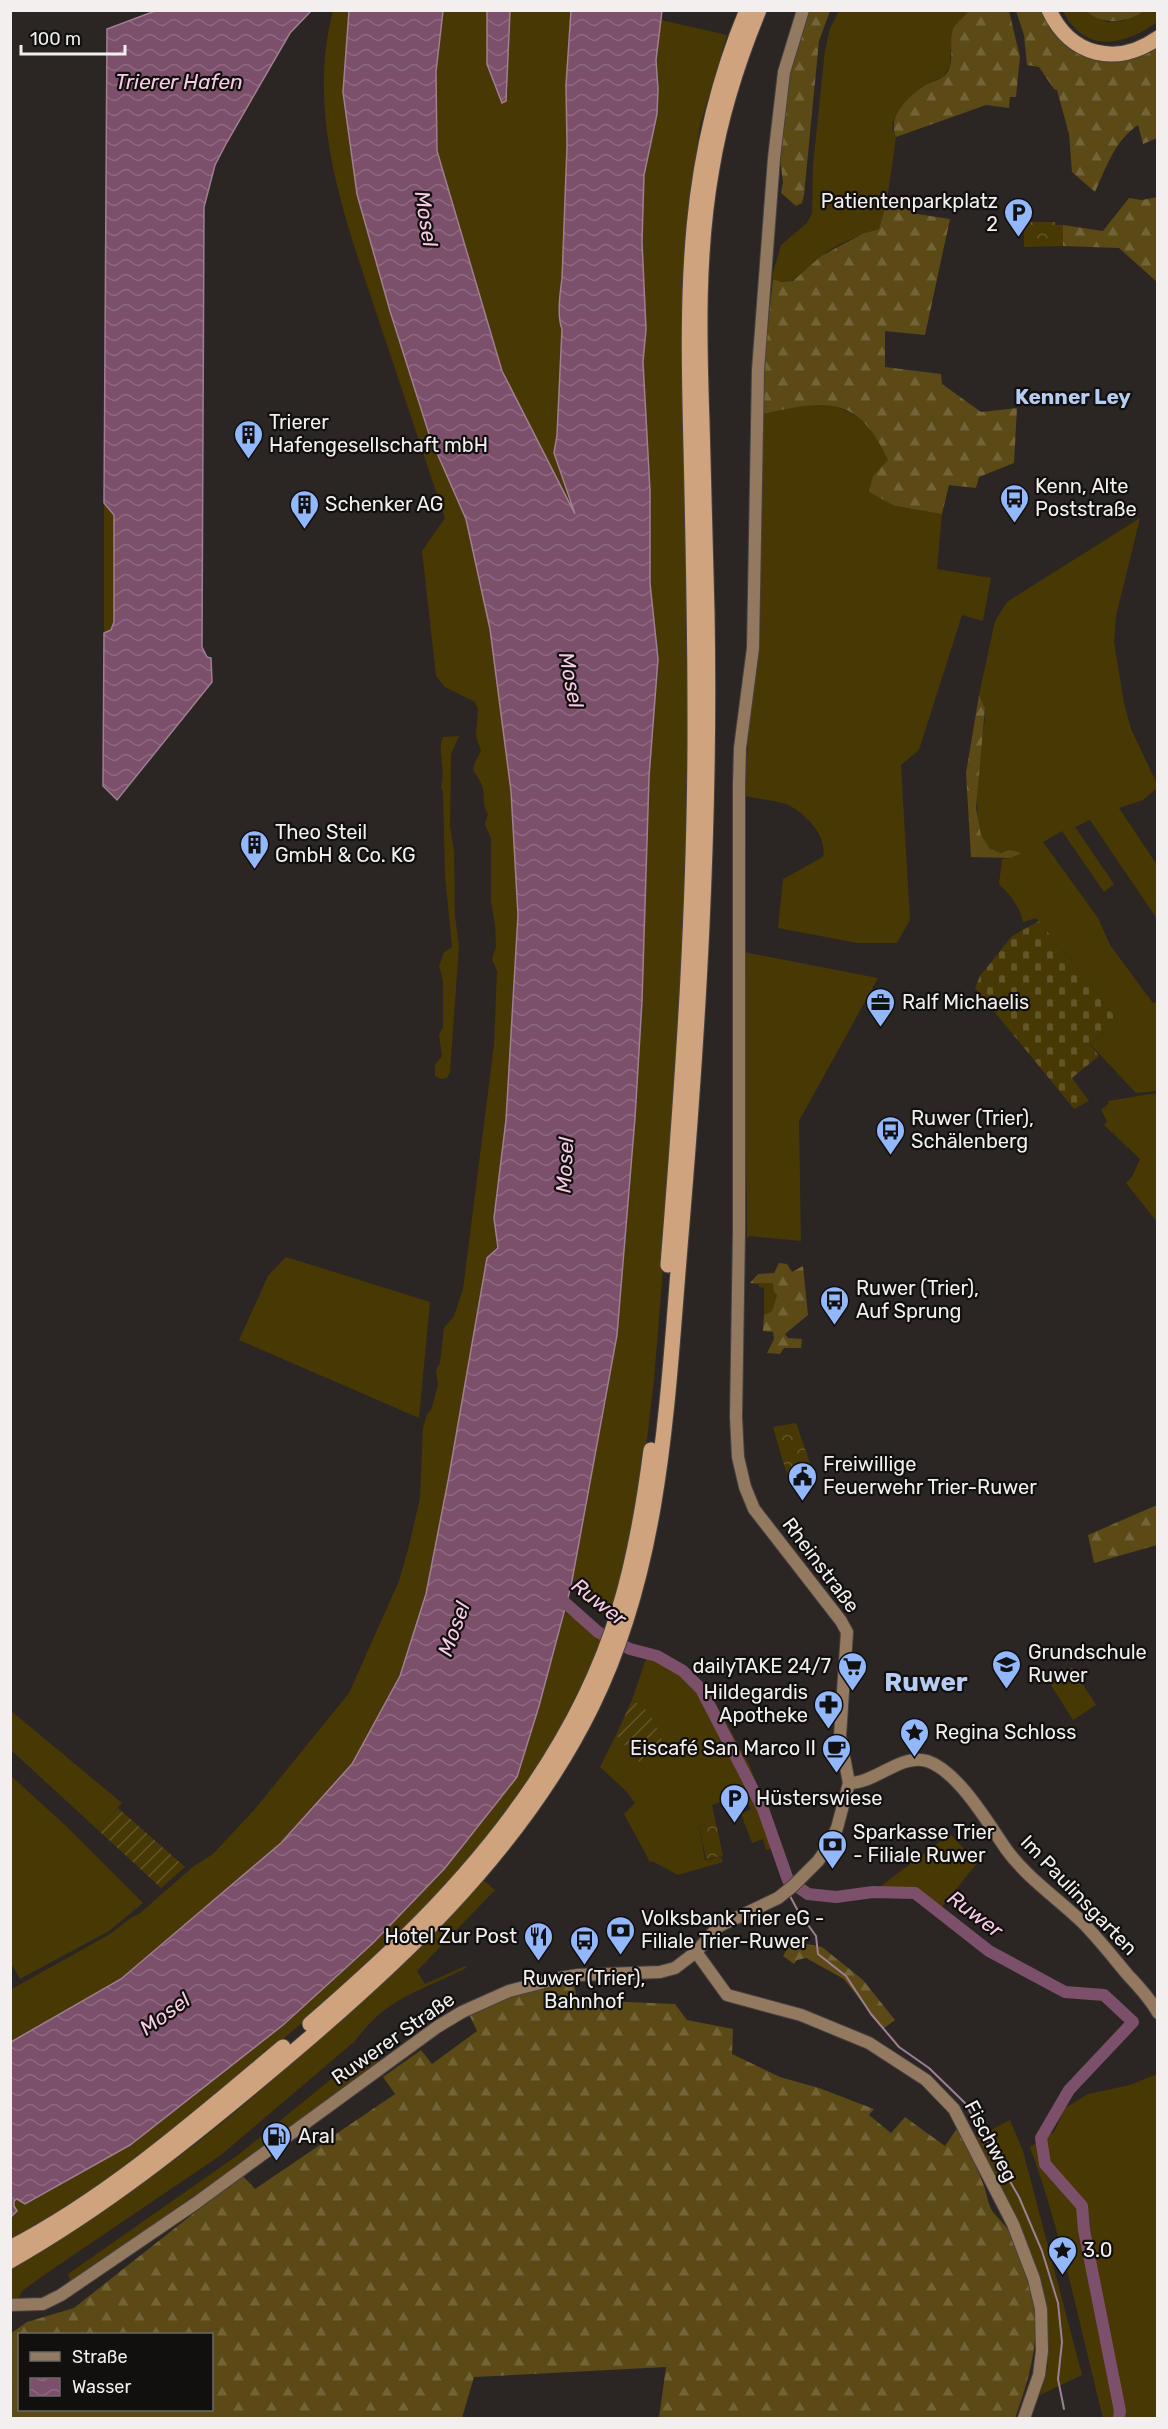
<svg xmlns="http://www.w3.org/2000/svg" width="1168" height="2429" viewBox="0 0 1168 2429" font-family="Rubik,sans-serif">
<style>
.grass{fill:#483804}
.forest{fill:url(#forest-firs);fill-rule:evenodd}
.cemetery{fill:url(#cemetery-stones)}
.park{fill:url(#park-crowns)}
.garden{fill:url(#garden-furrows)}
.water{fill:url(#water-waves);stroke:#9f7f92;stroke-width:1.5}
.lines{fill:none;stroke-linecap:round;stroke-linejoin:round}
.stream{stroke:#9f7f92;stroke-width:2}
.river{stroke:#7c4f6a;stroke-width:12}
.secondary-casing{stroke:#474240;stroke-width:14}
.highway-casing{stroke:#474240;stroke-width:17}
.secondary{stroke:#947961;stroke-width:12}
.highway{stroke:#cea37e;stroke-width:15}
.labels{text-anchor:middle;stroke-width:4.5;stroke-linejoin:round;paint-order:stroke}
.poi-label{font-size:20px;fill:#f2efee;stroke:#120f0f;text-anchor:start}
.street-label{font-size:20px;fill:#f2efee;stroke:#120f0f}
.water-label{font-size:21px;font-style:italic;fill:#f8cbe5;stroke:#120f0f}
.neighbourhood-label{font-size:21px;font-weight:bold;fill:#b7ccf3;stroke:#120f0f}
.district-label{font-size:26px;font-weight:bold;fill:#b7ccf3;stroke:#120f0f}
</style>
<defs>
<pattern id="forest-firs" width="22" height="20" patternUnits="userSpaceOnUse" patternTransform="scale(1.5)"><rect width="22" height="20" fill="#5b4916"/><path d="M5 1l3.5 6h-7zM16 11l3.5 6h-7z" fill="#736438"/></pattern>
<pattern id="cemetery-stones" width="16" height="16" patternUnits="userSpaceOnUse" patternTransform="scale(1.5)"><rect width="16" height="16" fill="#483804"/><path d="M2 7V4a2 2 0 0 1 4 0v3zM10 15v-3a2 2 0 0 1 4 0v3z" fill="#635529"/></pattern>
<pattern id="park-crowns" width="20" height="18" patternUnits="userSpaceOnUse" patternTransform="scale(1.5)"><rect width="20" height="18" fill="#483804"/><path d="M2 6a3 3 0 1 1 6 0M12 15a3 3 0 1 1 6 0" fill="none" stroke="#635529"/></pattern>
<pattern id="garden-furrows" width="10" height="10" patternUnits="userSpaceOnUse" patternTransform="scale(1.5)"><rect width="10" height="10" fill="#483804"/><path d="M-1 1l2-2M0 10L10 0M9 11l2-2" fill="none" stroke="#635529"/></pattern>
<pattern id="water-waves" width="16" height="10" patternUnits="userSpaceOnUse" patternTransform="scale(1.5)"><rect width="16" height="10" fill="#7c4f6a"/><path d="M0 5q4-4 8 0t8 0" fill="none" stroke="#8f6980"/></pattern>
</defs>
<rect width="100%" height="100%" fill="#2b2624"/>
<g class="grass">
<path d="M333,11H349L343,92L357,194L390,311L430,437L466,519L490,629L511,791L518,915L506,1120L494,1218L498,1248L487,1258L449,1476L426,1594L400,1676L352,1764L281,1843L121,1979L11,2042L10,1990L110,1934L132,1917L139,1914L194,1866L213,1854L255,1809L349,1693L399,1581L409,1546L420,1498L423,1428L427,1414L431,1410L438,1385L436,1370L440,1363L444,1328L454,1316L463,1289L494,1045L497,971L492,959L496,947L495,925L491,901V839L485,824L488,814C481,803 486,797 482,786C475,766 467,776 481,751L476,736L478,709L475,702L445,687L436,676L422,551L445,518C423,453 402,389 380,324C347,223 305,118 333,11Z"/>
<path d="M443,11H487L490,74L502,103L508,92L506,75L510,11H571L566,85L567,147L562,280C559,292 557,317 562,329L557,435L554,453L576,515L573,513L502,371L437,151L436,72Z"/>
<path d="M839,11H969L952,31L950,66L944,76L921,87L907,101L893,122L892,128L896,137L887,200L879,229C859,235 836,244 820,257C811,264 802,278 791,281C785,283 779,281 773,279L772,276L781,245L807,223L812,213L813,165L825,50L830,29Z"/>
<path d="M1063,11H1086L1107,22L1123,21L1144,11H1157V22C1125,46 1084,54 1063,11Z"/>
<path d="M661,20L727,35L700,125L694,172L690,809L676,1108L654,1380L643,1473L627,1561L609,1619L581,1594L578,1582L572,1580L617,1335L635,1118L649,777L658,659L650,583V491L644,400V300L642,242L644,175L657,114L658,89L656,60Z"/>
<path d="M825,403C863,415 872,425 889,460L873,476L895,506L942,514L937,569L991,578L983,621L962,615L919,750L901,765L910,920L897,943H857L778,928L783,879L823,857C827,837 809,817 792,807C783,801 757,799 745,796L749,722L760,645L763,414L805,405Z"/>
<path d="M104,503L114,515V622L111,630L104,633Z"/>
<path d="M1140,518L1116,616L1114,642L1124,703L1131,729L1157,784V788L1143,800L1119,808L1157,865V919L1090,820L1075,827L1114,884L1104,892L1062,831L1043,842L1098,918L1110,945L1153,1003L1157,1002V1091L1136,1093L1090,1044L1119,1022L1039,921L1036,918L1023,922C1020,906 1010,895 999,884L1002,859L1010,858L1009,850L1001,853C996,852 991,851 988,847C967,826 982,746 985,717V708L979,695L995,621L1007,602Z"/>
<path d="M459,736L451,754L450,826L454,852L455,916L459,946L450,1072L447,1078L441,1079L435,1076V1065L442,1056L439,1035L443,1027V980L439,966L444,952L452,947L445,875L443,792L441,787C446,771 437,748 443,737Z"/>
<path d="M744,952L878,978L799,1121L801,1241L749,1236L747,1238Z"/>
<path d="M1157,1093V1222L1126,1183L1132,1177L1140,1159L1104,1125L1107,1121L1101,1110L1109,1103L1108,1101Z"/>
<path d="M286,1257L430,1302L419,1418L239,1340L268,1276Z"/>
<path d="M757,1282L774,1283V1292L777,1295L772,1311L764,1315V1288L759,1287V1284H752Z"/>
<path d="M565,1612L602,1638L594,1664L565,1717L560,1732L533,1776L467,1863L428,1906L331,1999L155,2145L46,2221L11,2242L10,2217L17,2211L14,2206V2201L130,2145L283,2025L373,1943L539,1706Z"/>
<path d="M649,1650L668,1656L685,1668L716,1704L750,1766L780,1846L766,1850L763,1839L752,1843L741,1814L751,1809L748,1803L738,1807L733,1797L712,1805L716,1823L699,1825L705,1860L721,1857L723,1862L678,1875L652,1861L650,1862L624,1814L635,1803L626,1791L600,1767L616,1735L645,1769L639,1703L632,1700Z"/>
<path d="M1072,1667L1096,1705L1073,1720L1049,1682Z"/>
<path d="M10,1710L122,1803L98,1830L11,1750Z"/>
<path d="M11,1776L65,1825L143,1903L109,1931L20,1979L10,1961Z"/>
<path d="M950,1834L977,1863L938,1912L915,1893L873,1892Z"/>
<path d="M482,1879L495,1890L417,1971L425,1984L465,1966L466,1968C420,1992 388,1996 355,2041L221,2155L47,2273L22,2291L18,2299L11,2298L10,2270C114,2210 222,2129 309,2047C368,1992 424,1935 482,1879Z"/>
<path d="M368,2049L379,2064L71,2283L68,2274L238,2155Z"/>
<path d="M1157,2074V2418H1103C1080,2328 1062,2234 1030,2147L1054,2132L1065,2108L1088,2094L1130,2085Z"/>
<path d="M1010,2120L1023,2151L1082,2375L1040,2395L1048,2366V2320L1042,2290L975,2138Z"/>
</g>
<g class="forest">
<path d="M969,10L1009,11L1020,57L1016,97H1010L1009,108L986,105L896,137C887,118 907,98 922,87C928,83 936,81 943,77C956,67 949,46 952,32C954,24 964,18 969,10Z"/>
<path d="M808,11H830L819,41L804,195L802,203L796,206L781,193L783,182L779,151L787,76Z"/>
<path d="M1016,11H1044L1079,50L1157,42V138L1143,144L1138,125C1115,140 1106,168 1095,192L1072,172L1069,134L1057,90L1054,89L1039,67L1027,65L1024,35Z"/>
<path d="M1086,11H1144C1126,23 1103,26 1086,11Z"/>
<path d="M1157,197V282L1119,248L1063,246V225L1103,231L1129,198L1142,200Z"/>
<path d="M887,200L917,214L950,219L925,335L885,331V367L941,374L942,384L981,412L1017,408L1014,463L979,477L976,488L949,485L942,514L895,506L869,492L873,476L888,460C858,394 825,400 763,414L765,352L773,279L782,282L793,281L821,256L862,234L879,229Z"/>
<path d="M979,695L985,708L976,808L981,835L990,849L1001,853L1009,850L1022,853L1010,858L971,857L966,773Z"/>
<path d="M779,1263L787,1264L792,1272L803,1266L808,1315L785,1334L788,1338L802,1339L801,1348H784L780,1354L767,1353L774,1339L773,1332L763,1331L764,1315L772,1311L777,1295L774,1292L773,1283H750L758,1274L774,1273Z"/>
<path d="M1157,1505V1545L1094,1563L1088,1535Z"/>
<path d="M792,1941L822,1947L863,1980L895,2020L883,2029L844,1979L806,1958L797,1960L794,1964L783,1956Z"/>
<path d="M573,1977L577,2000L675,2004L687,2020L733,2029L732,2054L780,2077L819,2088L874,2109L869,2115L891,2133L905,2117L945,2146L958,2127C967,2146 976,2166 984,2186C987,2194 988,2205 993,2212C998,2219 1006,2225 1010,2233C1047,2300 1040,2350 1015,2418H659L666,2367L474,2377L462,2418H11L10,2334L27,2322L74,2308L242,2175L255,2189L395,2094L383,2077L421,2050L432,2064L477,2031L467,2010ZM20,2334H212V2410H20Z"/>
</g>
<path class="cemetery" d="M1039,921L1119,1022L1090,1044L1099,1056L1072,1078L1089,1101L1074,1109L975,988L980,976L1012,936Z"/>
<g class="park">
<path d="M1024,222H1056V225H1063V246L1024,247Z"/>
<path d="M796,1423L810,1463L806,1485L793,1489L783,1462L773,1427Z"/>
<path d="M716,1823L723,1856L706,1859L699,1825Z"/>
</g>
<g class="garden">
<path d="M632,1700C650,1707 658,1728 664,1746L645,1769L616,1735Z"/>
<path d="M118,1808L185,1867L161,1888L98,1830Z"/>
</g>
<g class="water">
<path d="M155,11H311L290,33L227,142L215,165L204,207L202,647L207,657L211,658L212,682L117,800L103,786L104,633L111,630L114,622V515L104,503L107,29Z"/>
<path d="M349,11H443L436,72L437,151L502,371L575,514L554,453L557,435L562,329C557,317 560,292 562,279L567,146L566,85L571,11H662L656,60L658,89L657,114L644,175L642,242L646,329L643,362L650,491V583L658,659L649,777L642,1001L635,1118L617,1335L571,1586L539,1706L517,1777L445,1868L373,1943L283,2025L130,2145L25,2204L17,2199L14,2201V2206L17,2211L11,2217V2042L121,1979L281,1843L352,1764L400,1676L426,1594L449,1476L487,1258L498,1248L494,1218L506,1120L518,915L511,791L490,629L466,519L430,437L390,311L357,194L343,92Z"/>
<path d="M487,11H510L506,101L502,103L487,64Z"/>
</g>
<g class="lines">
<path class="stream" d="M790,1896L798,1911L816,1936L818,1954L846,1976L871,2014L899,2047L929,2068L965,2103L1019,2197L1042,2251L1058,2303L1062,2342L1058,2379L1064,2409"/>
<path class="river" d="M554,1593L598,1632L630,1649L657,1656L683,1671L701,1689L763,1809L788,1880L808,1894L836,1897L873,1892L915,1893L989,1951L1065,1992L1104,1995L1133,2022L1069,2090L1041,2138L1045,2164L1082,2206L1084,2230L1120,2411L1119,2418"/>
<defs>
<g id="secondary">
<path d="M849,1783C876,1783 901,1753 927,1761C958,1771 988,1823 1006,1849C1027,1878 1056,1897 1082,1922C1098,1938 1112,1956 1127,1974C1138,1986 1150,1998 1158,2013"/>
<path d="M696,1952L727,1995L801,2015L869,2043L926,2080L954,2109L1013,2224L1034,2279L1041,2309L1042,2351L1039,2375L1024,2418"/>
<path d="M10,2305L43,2304L61,2295L196,2203L437,2027L462,2012L509,1991L560,1978L578,1975L660,1972L675,1968L696,1952L719,1926L778,1898L793,1886L818,1861L828,1847L837,1828L849,1783L840,1736L847,1632L841,1621L754,1509L745,1487L738,1457L736,1417L739,1231V785L740,748L753,648L758,370L774,158L784,72L803,10"/>
</g>
<g id="highway">
<path d="M1049,10C1070,56 1117,67 1158,38"/>
<path d="M668,1265C683,1079 696,894 695,707C695,620 693,534 691,447C687,289 685,159 747,10"/>
<path d="M310,2024C342,1996 374,1968 404,1938C497,1847 581,1736 619,1610C635,1558 644,1504 651,1450"/>
<path d="M10,2248C110,2196 197,2119 283,2047"/>
<path d="M10,2261C103,2208 185,2143 267,2074C392,1970 519,1855 592,1706C662,1563 667,1402 680,1247C698,1036 711,825 707,612C705,549 704,485 702,422C699,337 697,252 712,168C721,114 738,61 759,10"/>
</g>
</defs>
<use href="#secondary" class="secondary-casing"/>
<use href="#highway" class="highway-casing"/>
<use href="#secondary" class="secondary"/>
<use href="#highway" class="highway"/>
</g>
<defs>
<symbol id="parking-pin" viewBox="-11 -11 22 30"><path d="M0 17L-7.5 6A9.5 9.5 0 1 1 7.5 6Z" fill="#92b7fd" stroke="#120f0f"/><path d="M-3.5-5.5H1a3.5 3.5 0 0 1 0 7H-1V5.5H-3.5ZM-1-3.4V-.6H.8a1.4 1.4 0 0 0 0-2.8Z" fill="#111"/></symbol>
<symbol id="building-pin" viewBox="-11 -11 22 30"><path d="M0 17L-7.5 6A9.5 9.5 0 1 1 7.5 6Z" fill="#92b7fd" stroke="#120f0f"/><path d="M-4-6H4V6H1V3H-1V6H-4ZM-2.5-4.3h1.7v1.8h-1.7ZM.8-4.3h1.7v1.8H.8ZM-2.5-1h1.7V.8h-1.7ZM.8-1h1.7V.8H.8Z" fill="#111"/></symbol>
<symbol id="bus-pin" viewBox="-11 -11 22 30"><path d="M0 17L-7.5 6A9.5 9.5 0 1 1 7.5 6Z" fill="#92b7fd" stroke="#120f0f"/><path d="M-5-6H5V4H4V6H2V4H-2V6H-4V4H-5ZM-3.5-4V0h7V-4ZM-3.5 1.2v1.5H-2V1.2ZM2 1.2v1.5H3.5V1.2Z" fill="#111"/></symbol>
<symbol id="office-pin" viewBox="-11 -11 22 30"><path d="M0 17L-7.5 6A9.5 9.5 0 1 1 7.5 6Z" fill="#92b7fd" stroke="#120f0f"/><path d="M-6-3h4V-5.5h4V-3h4V5H-6ZM-1-4.5V-3h2v-1.5ZM-6 0V1H6V0Z" fill="#111"/></symbol>
<symbol id="civic-pin" viewBox="-11 -11 22 30"><path d="M0 17L-7.5 6A9.5 9.5 0 1 1 7.5 6Z" fill="#92b7fd" stroke="#120f0f"/><path d="M-.6-6.5H3V-4.5H.6V-3L4-1V1h2V6H-6V1h2V-1L-.6-3ZM-1.2 2.5V6h2.4V2.5Z" fill="#111"/></symbol>
<symbol id="school-pin" viewBox="-11 -11 22 30"><path d="M0 17L-7.5 6A9.5 9.5 0 1 1 7.5 6Z" fill="#92b7fd" stroke="#120f0f"/><path d="M0-5L7-2L0 1L-7-2ZM-4 1L0 2.5L4 1V4Q0 6-4 4Z" fill="#111"/></symbol>
<symbol id="supermarket-pin" viewBox="-11 -11 22 30"><path d="M0 17L-7.5 6A9.5 9.5 0 1 1 7.5 6Z" fill="#92b7fd" stroke="#120f0f"/><path d="M-6-5.5h2.5l.6 2H6L4.5 2H-2.5L-4.4-4H-6ZM-1.5 3.2a1.3 1.3 0 1 0 .1 0ZM3 3.2a1.3 1.3 0 1 0 .1 0Z" fill="#111"/></symbol>
<symbol id="pharmacy-pin" viewBox="-11 -11 22 30"><path d="M0 17L-7.5 6A9.5 9.5 0 1 1 7.5 6Z" fill="#92b7fd" stroke="#120f0f"/><path d="M-2-6h4v4h4v4h-4v4h-4v-4h-4v-4h4Z" fill="#111"/></symbol>
<symbol id="sight-pin" viewBox="-11 -11 22 30"><path d="M0 17L-7.5 6A9.5 9.5 0 1 1 7.5 6Z" fill="#92b7fd" stroke="#120f0f"/><path d="M0-6L1.8-2.2L6-1.7L2.9 1.2L3.7 5.4L0 3.3L-3.7 5.4L-2.9 1.2L-6-1.7L-1.8-2.2Z" fill="#111"/></symbol>
<symbol id="cafe-pin" viewBox="-11 -11 22 30"><path d="M0 17L-7.5 6A9.5 9.5 0 1 1 7.5 6Z" fill="#92b7fd" stroke="#120f0f"/><path d="M-5.5-4.5H6V0H3Q3 3.5 0 3.5H-2.5Q-5.5 3.5-5.5 0ZM3-3.2v2h1.7v-2ZM-6 4.5H4V6H-6Z" fill="#111"/></symbol>
<symbol id="bank-pin" viewBox="-11 -11 22 30"><path d="M0 17L-7.5 6A9.5 9.5 0 1 1 7.5 6Z" fill="#92b7fd" stroke="#120f0f"/><path d="M-6-4H6V4H-6ZM0-2.3a2.3 2.3 0 1 0 0 4.6a2.3 2.3 0 1 0 0-4.6Z" fill="#111"/></symbol>
<symbol id="restaurant-pin" viewBox="-11 -11 22 30"><path d="M0 17L-7.5 6A9.5 9.5 0 1 1 7.5 6Z" fill="#92b7fd" stroke="#120f0f"/><path d="M-5-6h1v4h1v-4h1v4h1v-4h1v5L-1.5 .5V6h-2V.5L-5-1ZM5-6V6H3V1.5H1.5Q1.5-4 5-6Z" fill="#111"/></symbol>
<symbol id="fuel-pin" viewBox="-11 -11 22 30"><path d="M0 17L-7.5 6A9.5 9.5 0 1 1 7.5 6Z" fill="#92b7fd" stroke="#120f0f"/><path d="M-5.5-6h7V0h2V4h1.3V-2.5L3-4.5l.8-.8L6-3V5H2.5V1h-1V6h-7ZM-4.2-4.7v3.2H.2V-4.7Z" fill="#111"/></symbol>
</defs>
<g fill-rule="evenodd">
<use href="#parking-pin" x="1002" y="196" width="33" height="45"/>
<use href="#building-pin" x="232" y="418" width="33" height="45"/>
<use href="#bus-pin" x="998" y="482" width="33" height="45"/>
<use href="#building-pin" x="288" y="488" width="33" height="45"/>
<use href="#building-pin" x="238" y="828" width="33" height="45"/>
<use href="#office-pin" x="864" y="986" width="33" height="45"/>
<use href="#bus-pin" x="874" y="1114" width="33" height="45"/>
<use href="#bus-pin" x="818" y="1284" width="33" height="45"/>
<use href="#civic-pin" x="786" y="1460" width="33" height="45"/>
<use href="#school-pin" x="990" y="1648" width="33" height="45"/>
<use href="#supermarket-pin" x="836" y="1650" width="33" height="45"/>
<use href="#pharmacy-pin" x="812" y="1688" width="33" height="45"/>
<use href="#sight-pin" x="898" y="1716" width="33" height="45"/>
<use href="#cafe-pin" x="820" y="1732" width="33" height="45"/>
<use href="#parking-pin" x="718" y="1782" width="33" height="45"/>
<use href="#bank-pin" x="816" y="1828" width="33" height="45"/>
<use href="#bank-pin" x="604" y="1914" width="33" height="45"/>
<use href="#restaurant-pin" x="522" y="1920" width="33" height="45"/>
<use href="#bus-pin" x="568" y="1924" width="33" height="45"/>
<use href="#fuel-pin" x="260" y="2120" width="33" height="45"/>
<use href="#sight-pin" x="1046" y="2234" width="33" height="45"/>
</g>
<g class="labels">
<g class="poi-label">
<text x="998" y="208" text-anchor="end">Patientenparkplatz<tspan x="998" dy="23">2</tspan></text>
<text x="269" y="429">Trierer<tspan x="269" dy="23">Hafengesellschaft mbH</tspan></text>
<text x="1035" y="493">Kenn, Alte<tspan x="1035" dy="23">Poststraße</tspan></text>
<text x="325" y="511">Schenker AG</text>
<text x="275" y="839">Theo Steil<tspan x="275" dy="23">GmbH &amp; Co. KG</tspan></text>
<text x="902" y="1009">Ralf Michaelis</text>
<text x="911" y="1125">Ruwer (Trier),<tspan x="911" dy="23">Schälenberg</tspan></text>
<text x="856" y="1295">Ruwer (Trier),<tspan x="856" dy="23">Auf Sprung</tspan></text>
<text x="823" y="1471">Freiwillige<tspan x="823" dy="23">Feuerwehr Trier-Ruwer</tspan></text>
<text x="1028" y="1659">Grundschule<tspan x="1028" dy="23">Ruwer</tspan></text>
<text x="831" y="1673" text-anchor="end">dailyTAKE 24/7</text>
<text x="808" y="1699" text-anchor="end">Hildegardis<tspan x="808" dy="23">Apotheke</tspan></text>
<text x="935" y="1739">Regina Schloss</text>
<text x="816" y="1755" text-anchor="end">Eiscafé San Marco II</text>
<text x="756" y="1805">Hüsterswiese</text>
<text x="853" y="1839">Sparkasse Trier<tspan x="853" dy="23">- Filiale Ruwer</tspan></text>
<text x="641" y="1925">Volksbank Trier eG -<tspan x="641" dy="23">Filiale Trier-Ruwer</tspan></text>
<text x="517" y="1943" text-anchor="end">Hotel Zur Post</text>
<text x="584" y="1985" text-anchor="middle">Ruwer (Trier),<tspan x="584" dy="23">Bahnhof</tspan></text>
<text x="298" y="2143">Aral</text>
<text x="1083" y="2257">3.0</text>
</g>
<g class="street-label">
<text transform="translate(821 1565) rotate(53)" y="7">Rheinstraße</text>
<text transform="translate(1079 1895) rotate(46)" y="7">Im Paulinsgarten</text>
<text transform="translate(393 2038) rotate(-35)" y="7">Ruwerer Straße</text>
<text transform="translate(991 2141) rotate(62)" y="7">Fischweg</text>
</g>
<g class="water-label">
<text x="179" y="89">Trierer Hafen</text>
<text transform="translate(426 219) rotate(81)" y="7">Mosel</text>
<text transform="translate(571 680) rotate(79)" y="7">Mosel</text>
<text transform="translate(565 1165) rotate(-87)" y="7">Mosel</text>
<text transform="translate(599 1602) rotate(38)" y="7">Ruwer</text>
<text transform="translate(454 1629) rotate(-70)" y="7">Mosel</text>
<text transform="translate(975 1914) rotate(37)" y="7">Ruwer</text>
<text transform="translate(165 2014) rotate(-36)" y="7">Mosel</text>
</g>
<g class="neighbourhood-label">
<text x="1073" y="404">Kenner Ley</text>
</g>
<g class="district-label">
<text x="926" y="1691">Ruwer</text>
</g>
</g>
<rect width="1168" height="2429" fill="none" stroke="#f2efee" stroke-width="24"/>
<rect x="18" y="2333" width="195" height="78" fill="#120f0f" stroke="#6c6968" stroke-width="1.5"/>
<rect x="30" y="2352" width="30" height="9" fill="#947961" stroke="#6c6968" stroke-width="1.5"/>
<text x="72" y="2363" font-size="18" fill="#f2efee">Straße</text>
<rect x="30" y="2378" width="30" height="18" fill="url(#water-waves)" stroke="#6c6968" stroke-width="1.5"/>
<text x="72" y="2393" font-size="18" fill="#f2efee">Wasser</text>
<path d="M21 45v9h104v-9" fill="none" stroke="#f2efee" stroke-width="3"/>
<text x="30" y="45" font-size="18" fill="#f2efee" stroke="#120f0f" stroke-width="4.5" paint-order="stroke">100 m</text>
</svg>
